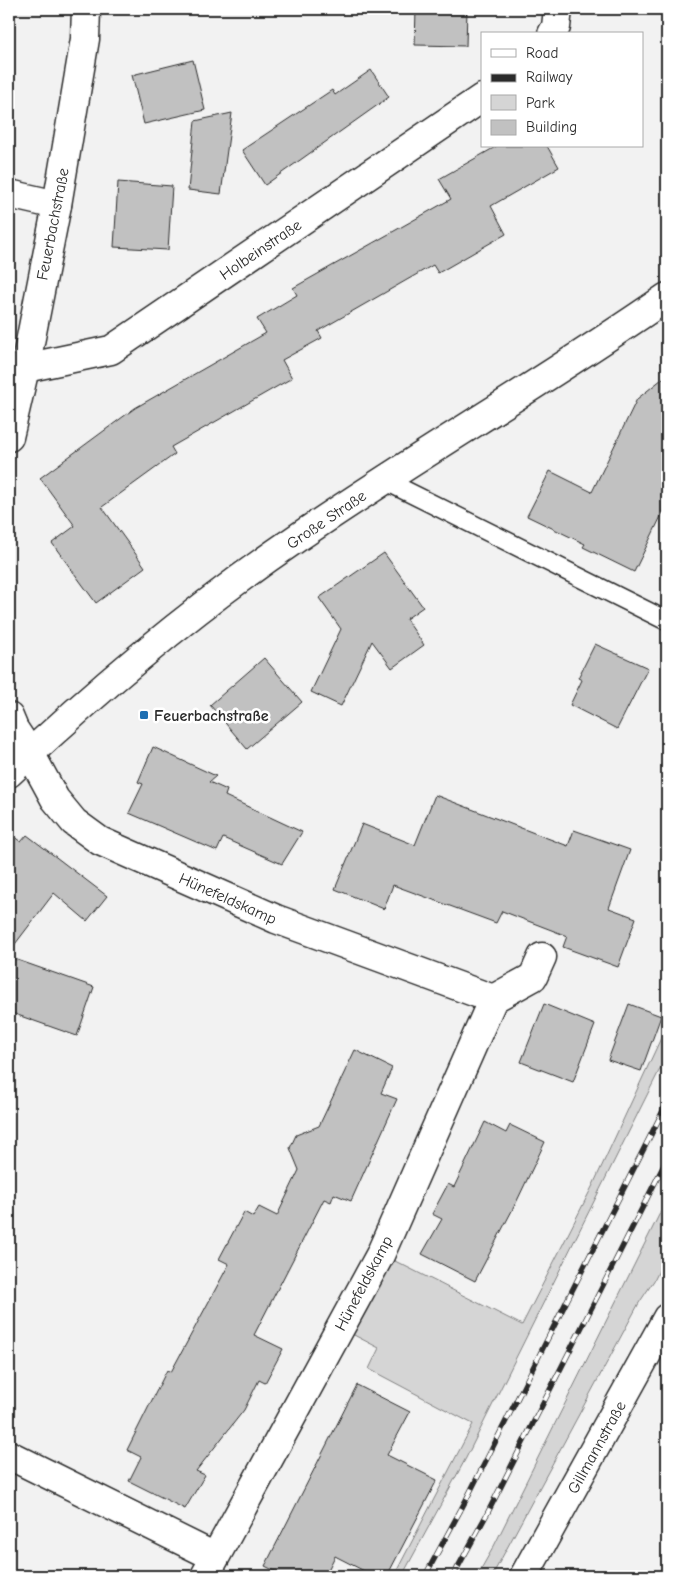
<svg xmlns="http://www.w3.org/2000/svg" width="676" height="1585" viewBox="0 0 676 1585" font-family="'Comic Neue',sans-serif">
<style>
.green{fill:#d5d5d5;stroke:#808080}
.building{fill:#c1c1c1;stroke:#2b2b2b}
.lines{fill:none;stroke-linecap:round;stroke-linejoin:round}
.lane-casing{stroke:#2b2b2b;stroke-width:21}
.street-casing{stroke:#2b2b2b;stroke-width:31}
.secondary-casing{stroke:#2b2b2b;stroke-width:31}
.lane{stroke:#fff;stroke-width:18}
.street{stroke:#fff;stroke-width:28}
.secondary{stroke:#fff;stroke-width:28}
.rail-casing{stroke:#2b2b2b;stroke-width:5.5}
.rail{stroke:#fff;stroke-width:4;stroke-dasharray:11;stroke-linecap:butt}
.poi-dot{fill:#1f6fb2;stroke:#fff;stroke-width:2}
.labels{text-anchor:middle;stroke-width:5;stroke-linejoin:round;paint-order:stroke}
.street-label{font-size:16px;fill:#2b2b2b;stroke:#fff}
.poi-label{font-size:16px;font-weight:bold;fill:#2b2b2b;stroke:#fff;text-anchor:start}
</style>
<rect width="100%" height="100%" fill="#f2f2f2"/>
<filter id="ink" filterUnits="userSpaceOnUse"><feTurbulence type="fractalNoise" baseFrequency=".02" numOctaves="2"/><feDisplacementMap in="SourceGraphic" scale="10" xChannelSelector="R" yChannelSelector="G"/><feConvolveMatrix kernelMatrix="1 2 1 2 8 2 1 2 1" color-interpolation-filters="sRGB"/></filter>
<g filter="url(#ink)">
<g class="green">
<path d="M667,1025V1055L466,1458L402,1576H394L473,1424L369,1369L379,1348L352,1334L391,1259L522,1325L593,1185Z"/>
<path d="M667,1199V1254L655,1279L639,1303L492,1576H477L494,1546Z"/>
</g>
<g class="building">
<path d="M416,9H467L466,46L415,45Z"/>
<path d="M193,60L205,110L144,124L132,75Z"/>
<path d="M371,70L389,97L265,185L242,150L332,90L335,95Z"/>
<path d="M232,113L221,194L188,190L195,121Z"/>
<path d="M497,146H547L559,167L491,206L506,234L438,273L433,265L318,331L322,338L282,360L292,378L171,447L175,454L102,507L145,567L96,603L52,543L75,526L40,478L135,408L266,333L257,319L297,295L293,288L451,199L439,179Z"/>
<path d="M118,182L172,186L168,250L114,247Z"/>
<path d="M667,375V504L634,572L583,547L585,544L527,516L550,471L592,492L637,399Z"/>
<path d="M384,553L423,607L406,619L424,645L392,668L372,641L341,706L311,692L341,629L319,598Z"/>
<path d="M595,644L648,668L617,729L570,705L582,680L578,678Z"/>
<path d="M264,658L302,702L247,749L210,705Z"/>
<path d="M153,747L216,776L209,782L227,790L225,796L302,832L282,864L223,838L217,851L129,813L143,784L138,782Z"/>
<path d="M435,795L568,846L574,830L630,850L609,908L636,918L618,967L563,947L567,936L502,911L496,923L393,885L384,909L335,889L362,824L415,845Z"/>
<path d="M9,833L21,842L27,835L107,896L87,921L54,893L9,952Z"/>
<path d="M9,957L94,987L77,1036L9,1012Z"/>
<path d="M544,1004L595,1025L573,1082L521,1062Z"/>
<path d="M629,1004L661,1016L641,1071L608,1060Z"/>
<path d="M355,1050L392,1068L381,1093L397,1099L351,1201L334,1194L331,1202L324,1199L254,1335L283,1349L265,1383L259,1380L244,1410L196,1471L205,1475L185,1509L129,1481L141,1457L127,1450L167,1370L171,1372L229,1264L219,1259L244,1212L253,1217L259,1207L277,1216L299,1170L290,1148L296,1135L319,1126Z"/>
<path d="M485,1122L506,1133L510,1125L545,1142L516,1203L475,1281L422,1254L442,1219L432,1214L448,1184L454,1187Z"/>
<path d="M357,1385L410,1412L387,1455L437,1480L387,1576H374L335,1556L325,1576H285L265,1566Z"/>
</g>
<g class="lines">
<defs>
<path id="lane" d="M384,480L667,621"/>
<g id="street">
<path d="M552,34L556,27L558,9"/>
<path d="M9,194L57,205"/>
<path d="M25,368L111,350L482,98"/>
<path d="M9,437L25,368L57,205L85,39L86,9"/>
<path d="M9,717L14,729L30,753L55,799L74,822L100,841L276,919L493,999"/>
<path d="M9,1455L215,1557"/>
<path d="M205,1576L380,1255L493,999L533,977L542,957"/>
<path d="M524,1576L667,1318"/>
</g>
<path id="secondary" d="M9,773C99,688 194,608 297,538C418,455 546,381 667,297"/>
</defs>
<use href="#lane" class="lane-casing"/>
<use href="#street" class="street-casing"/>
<use href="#secondary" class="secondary-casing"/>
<use href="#lane" class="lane"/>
<use href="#street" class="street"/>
<use href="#secondary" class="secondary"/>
<defs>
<g id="rail">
<path d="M425,1576L466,1500L667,1103"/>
<path d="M453,1576L487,1514L667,1159"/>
</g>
</defs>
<use href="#rail" class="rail-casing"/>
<use href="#rail" class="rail"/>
</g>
</g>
<rect class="poi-dot" x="139" y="710" width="10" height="10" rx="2.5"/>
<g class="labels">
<g class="street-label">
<text transform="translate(52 224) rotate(-79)" y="6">Feuerbachstraße</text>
<text transform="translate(260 249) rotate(-34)" y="6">Holbeinstraße</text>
<text transform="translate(326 519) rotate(-34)" y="6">Große Straße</text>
<text transform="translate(228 898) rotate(24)" y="6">Hünefeldskamp</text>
<text transform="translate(363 1283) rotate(-62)" y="6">Hünefeldskamp</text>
<text transform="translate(596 1447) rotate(-61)" y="6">Gillmannstraße</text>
</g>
<g class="poi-label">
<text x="154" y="721">Feuerbachstraße</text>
</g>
</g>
<rect width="676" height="1585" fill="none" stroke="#fff" stroke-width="30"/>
<rect x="15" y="15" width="646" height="1555" fill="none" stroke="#2b2b2b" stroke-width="2" filter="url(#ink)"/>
<rect x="481" y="32" width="162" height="115" fill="#ffffff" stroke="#aaaaaa"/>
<rect x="491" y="49" width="25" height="8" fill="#ffffff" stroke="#aaaaaa"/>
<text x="526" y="58" font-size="15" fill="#2b2b2b">Road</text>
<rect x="491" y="74" width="25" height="8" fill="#2b2b2b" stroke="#aaaaaa"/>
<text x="526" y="82" font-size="15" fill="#2b2b2b">Railway</text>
<rect x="491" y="95" width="25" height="15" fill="#d5d5d5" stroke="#aaaaaa"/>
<text x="526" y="108" font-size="15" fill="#2b2b2b">Park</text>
<rect x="491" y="120" width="25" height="15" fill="#c1c1c1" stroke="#aaaaaa"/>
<text x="526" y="132" font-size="15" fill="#2b2b2b">Building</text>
</svg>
